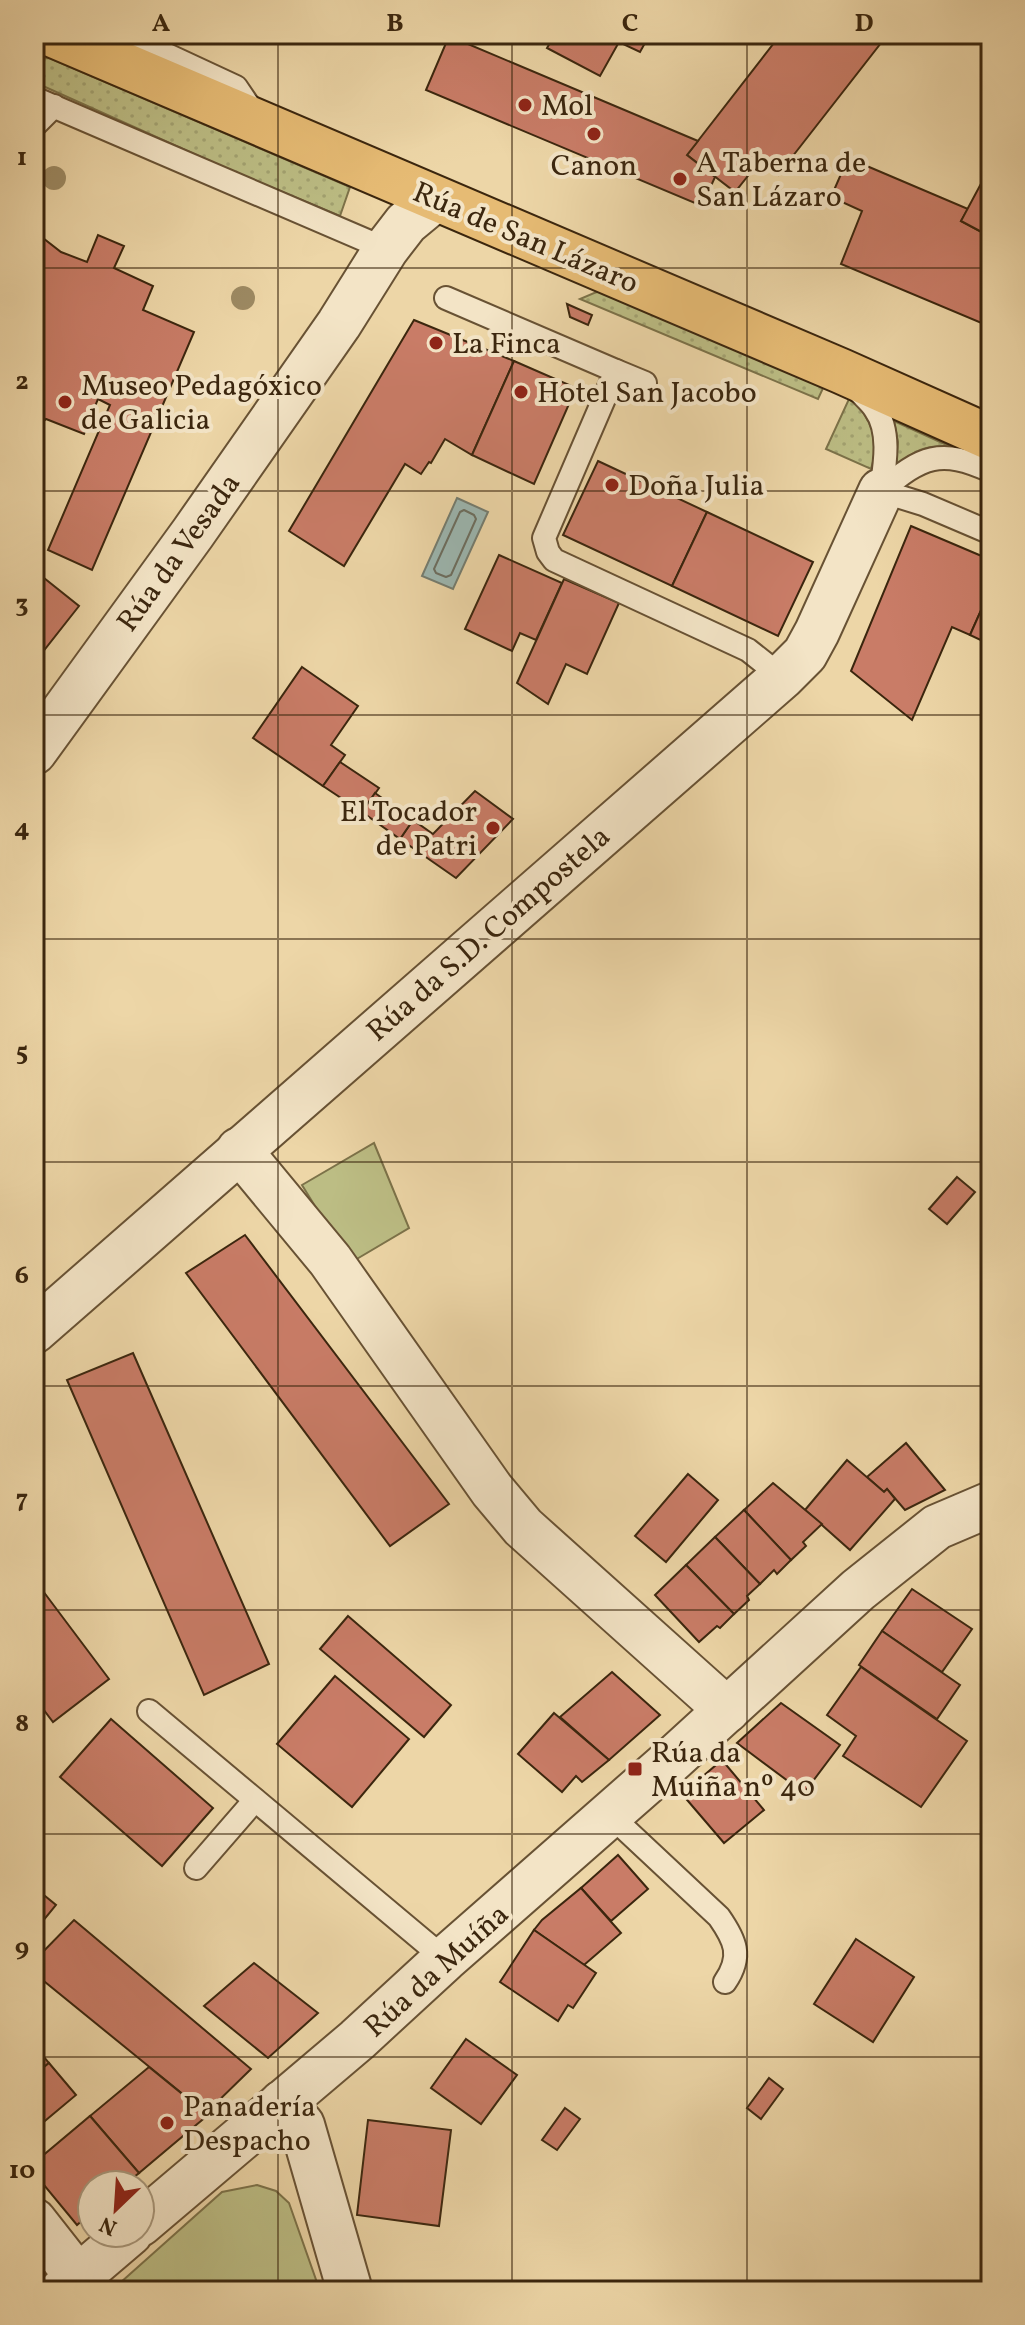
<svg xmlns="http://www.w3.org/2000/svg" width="1025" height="2325" viewBox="0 0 1025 2325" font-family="Vollkorn,serif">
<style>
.grass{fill:url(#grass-dots);stroke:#7c7249;stroke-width:2}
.green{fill:#bcbd84;stroke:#7c7249;stroke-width:2}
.water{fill:#9cb7b1;stroke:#757d70;stroke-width:2}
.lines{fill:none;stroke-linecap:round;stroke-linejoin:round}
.shore{stroke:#6c6e60;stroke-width:2}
.building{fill:#c97c67;stroke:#3b260e;stroke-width:2}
.lane-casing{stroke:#685234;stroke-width:26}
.street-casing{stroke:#685234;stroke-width:48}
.primary-casing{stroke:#3b260e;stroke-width:48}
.lane{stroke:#f3e4c6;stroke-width:22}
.street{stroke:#f3e4c6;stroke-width:44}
.primary{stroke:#e6bb74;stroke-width:44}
.tree{fill:#9d8a63}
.grid{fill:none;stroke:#3b260e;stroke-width:2;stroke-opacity:0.55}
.poi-dot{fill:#8f2418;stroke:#f3e4c6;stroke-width:3}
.labels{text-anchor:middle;stroke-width:8;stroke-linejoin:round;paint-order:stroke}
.poi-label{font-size:30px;fill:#3b260e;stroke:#f3e4c6;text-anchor:start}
.street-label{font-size:30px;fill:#3b260e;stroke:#f3e4c6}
.neatline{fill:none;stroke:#3b260e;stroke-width:3}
.grid-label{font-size:26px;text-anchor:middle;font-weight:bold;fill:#3b260e}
</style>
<defs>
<pattern id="grass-dots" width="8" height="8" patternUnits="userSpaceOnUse" patternTransform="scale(2)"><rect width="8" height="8" fill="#bcbd84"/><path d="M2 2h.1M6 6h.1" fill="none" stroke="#a2a271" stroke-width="1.8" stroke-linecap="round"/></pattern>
</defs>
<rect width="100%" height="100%" fill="#edd6a7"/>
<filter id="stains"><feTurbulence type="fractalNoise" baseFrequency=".0025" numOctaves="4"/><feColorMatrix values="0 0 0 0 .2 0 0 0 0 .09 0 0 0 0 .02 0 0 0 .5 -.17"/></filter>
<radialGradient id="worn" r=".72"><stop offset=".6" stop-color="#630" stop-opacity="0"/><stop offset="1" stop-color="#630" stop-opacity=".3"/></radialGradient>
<g class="grass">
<path d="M49,58L350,187L340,216L223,167L34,82V59Z"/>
<path d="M601,290L824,386L818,399L580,299Z"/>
<path d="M849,399C872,416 880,442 871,469L826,449Z"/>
<path d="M894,421L949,446C925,445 914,451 896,466L898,442Z"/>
</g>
<g class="green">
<path d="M374,1143L409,1228L350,1263L302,1185Z"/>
<path d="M257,2185L276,2191L289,2203L320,2291H111L222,2192Z"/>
</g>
<path class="water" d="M457,498L488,512L453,589L422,576Z"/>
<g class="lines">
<path class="shore" d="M464,510L474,515L476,519L451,575L446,577L436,573L434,569L460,512Z"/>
</g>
<g class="building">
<path d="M555,34H650L640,52L619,42L600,76L547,48Z"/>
<path d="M781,34H888L778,175L759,162L735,192L687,155Z"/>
<path d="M449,36L698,141L687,155L715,177L702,206L426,90Z"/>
<path d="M848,158L968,209L961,221L991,237V327L841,264L862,211L831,197Z"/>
<path d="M991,165V237L961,221Z"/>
<path d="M34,231L61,252L87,262L98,235L124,246L114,268L153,286L143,310L194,332L92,570L48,550L110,405L98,399L84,434L46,419L34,430Z"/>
<path d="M567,304L592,315L588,325L570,317Z"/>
<path d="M414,320L514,361L472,455L445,439L431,463L429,462L421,474L405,464L344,566L289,531Z"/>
<path d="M514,361L576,388L534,484L472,455Z"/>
<path d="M598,461L707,512L672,586L563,535Z"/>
<path d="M707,512L813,562L778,636L672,586Z"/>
<path d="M911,526L991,560V588L970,635L952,627L912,720L851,671Z"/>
<path d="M499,555L562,583L536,640L520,633L512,651L465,629Z"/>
<path d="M34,570L79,606L34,663Z"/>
<path d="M564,579L619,603L587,674L566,664L548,704L517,683Z"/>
<path d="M991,588V645L970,635Z"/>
<path d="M302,667L358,706L331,745L345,755L323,786L253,738Z"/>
<path d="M340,762L379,788L362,812L323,786Z"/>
<path d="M475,791L513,819L456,878L400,839L413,820L433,834Z"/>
<path d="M375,793L413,820L400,839L362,812Z"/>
<path d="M957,1177L975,1192L947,1224L929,1209Z"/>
<path d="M245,1235L449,1504L390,1546L186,1273Z"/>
<path d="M133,1353L269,1664L204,1695L67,1380Z"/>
<path d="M906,1443L945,1490L905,1510L887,1489L884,1492L867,1477Z"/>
<path d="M847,1460L884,1492L887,1489L895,1499L850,1550L805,1510Z"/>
<path d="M688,1474L718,1500L666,1562L635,1536Z"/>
<path d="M773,1483L822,1524L803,1542L806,1546L791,1560L744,1510Z"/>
<path d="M744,1510L791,1560L777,1574L774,1570L760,1584L715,1537Z"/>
<path d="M715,1537L760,1584L747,1596L749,1600L734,1614L686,1565Z"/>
<path d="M686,1565L734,1614L720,1628L717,1626L699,1642L655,1595Z"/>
<path d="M34,1579L109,1679L53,1722L34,1697Z"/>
<path d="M912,1589L972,1629L942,1672L882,1631Z"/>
<path d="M348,1616L451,1705L424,1737L320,1649Z"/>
<path d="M882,1631L960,1685L937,1719L859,1665Z"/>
<path d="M861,1667L967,1741L921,1807L843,1756L856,1736L827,1715Z"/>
<path d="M612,1672L660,1715L609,1760L560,1717Z"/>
<path d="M335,1676L409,1739L352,1807L277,1744Z"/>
<path d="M781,1703L840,1745L804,1793L737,1743Z"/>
<path d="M554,1713L609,1760L582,1782L576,1776L562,1792L518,1754Z"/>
<path d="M111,1719L213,1808L162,1866L60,1777Z"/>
<path d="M722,1760L764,1810L724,1843L682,1794Z"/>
<path d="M618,1855L648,1889L611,1921L581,1888Z"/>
<path d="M34,1887L56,1905L34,1932Z"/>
<path d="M581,1888L621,1933L584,1965L534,1930L542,1920Z"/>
<path d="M74,1920L251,2069L206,2113L34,1973V1961Z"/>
<path d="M534,1930L596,1973L573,2008L568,2005L558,2021L500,1982Z"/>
<path d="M856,1939L914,1977L873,2042L814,2004Z"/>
<path d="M254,1963L318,2013L268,2058L204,2006Z"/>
<path d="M466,2039L517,2075L481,2124L431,2088Z"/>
<path d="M34,2045L49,2063L34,2075Z"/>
<path d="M49,2063L76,2095L34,2130V2075Z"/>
<path d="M149,2067L208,2115L139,2173L90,2116Z"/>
<path d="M769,2078L783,2089L761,2119L747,2108Z"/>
<path d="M565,2108L580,2119L557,2150L542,2140Z"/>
<path d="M90,2116L139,2173L124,2185H92V2212L77,2225L34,2173V2163Z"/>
<path d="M368,2120L451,2130L439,2226L357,2215Z"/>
<path d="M664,2285L717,2290V2291H664Z"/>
</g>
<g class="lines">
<defs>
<g id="lane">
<path d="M122,34L236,87L255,115"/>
<path d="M34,98L386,249"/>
<path d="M34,126L54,106"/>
<path d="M446,298L616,371"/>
<path d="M645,383L616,371L544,538L548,552L554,560L748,650L782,677"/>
<path d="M858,390C863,396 871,402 875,409C891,431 885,465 881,491"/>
<path d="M881,491C922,456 940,448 991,471"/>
<path d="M881,491L923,504L991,533"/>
<path d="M149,1711L445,1959"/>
<path d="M610,1815L719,1917C735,1940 743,1956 725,1982"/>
<path d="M196,1868L255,1800"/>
</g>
<g id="street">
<path d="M34,752L193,533L339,324L386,249L406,223L435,199"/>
<path d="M239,1150L330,1260L492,1490L523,1527L727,1710"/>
<path d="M34,1331L782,677L805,654L817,632L881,491"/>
<path d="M282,2103L302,2125L350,2291"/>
<path d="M34,2221L78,2277"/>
<path d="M140,2224L357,2040L445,1959L674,1758L858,1590L937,1527L991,1504"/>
<path d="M62,2291L130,2233"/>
</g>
<path id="primary" d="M51,34L841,371L991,438"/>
</defs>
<use href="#lane" class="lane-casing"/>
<use href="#street" class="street-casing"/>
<use href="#primary" class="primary-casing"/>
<use href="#lane" class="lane"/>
<use href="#street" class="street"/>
<use href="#primary" class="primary"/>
</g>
<g class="tree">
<circle cx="54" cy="178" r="12"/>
<circle cx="243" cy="298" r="12"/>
</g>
<path class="grid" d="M278,34V2291M512,34V2291M747,34V2291M34,268H991M34,491H991M34,715H991M34,939H991M34,1162H991M34,1386H991M34,1610H991M34,1834H991M34,2057H991"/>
<g class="poi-dot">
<circle cx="525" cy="105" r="8"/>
<circle cx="594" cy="134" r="8"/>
<circle cx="680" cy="179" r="8"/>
<circle cx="436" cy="343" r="8"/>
<circle cx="521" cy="392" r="8"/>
<circle cx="65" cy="402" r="8"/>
<circle cx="612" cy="485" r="8"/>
<circle cx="493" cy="828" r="8"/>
<rect x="627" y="1761" width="16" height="16" rx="4"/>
<circle cx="167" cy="2123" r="8"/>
</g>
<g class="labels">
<g class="poi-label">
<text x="541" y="115">Mol</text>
<text x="696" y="172">A Taberna de<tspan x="696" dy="34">San Lázaro</tspan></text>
<text x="594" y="175" text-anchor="middle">Canon</text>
<text x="452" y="353">La Finca</text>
<text x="81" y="395">Museo Pedagóxico<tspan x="81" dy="34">de Galicia</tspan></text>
<text x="537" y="402">Hotel San Jacobo</text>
<text x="628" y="495">Doña Julia</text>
<text x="477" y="821" text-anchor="end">El Tocador<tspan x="477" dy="34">de Patri</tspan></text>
<text x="651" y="1762">Rúa da<tspan x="651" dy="34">Muiña nº 40</tspan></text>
<text x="183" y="2116">Panadería<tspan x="183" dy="34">Despacho</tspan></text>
</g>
<g class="street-label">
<text transform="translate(526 237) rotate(23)" y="10">Rúa de San Lázaro</text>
<text transform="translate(178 552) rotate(-54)" y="10">Rúa da Vesada</text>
<text transform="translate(488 933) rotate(-41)" y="10">Rúa da S.D. Compostela</text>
<text transform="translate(436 1970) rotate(-42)" y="10">Rúa da Muíña</text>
</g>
</g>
<rect width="1025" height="2325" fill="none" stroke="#edd6a7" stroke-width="88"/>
<g transform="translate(116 2209) rotate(205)"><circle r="38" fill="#f3e4c6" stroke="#a9987c" stroke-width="2"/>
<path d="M0-6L14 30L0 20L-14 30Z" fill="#8f2418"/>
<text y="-12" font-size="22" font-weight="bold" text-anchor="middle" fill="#3b260e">N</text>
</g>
<rect x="44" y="44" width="937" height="2237" class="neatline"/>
<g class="grid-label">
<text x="161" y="31">A</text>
<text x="395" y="31">B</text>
<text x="630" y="31">C</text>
<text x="864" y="31">D</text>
<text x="22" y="165">1</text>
<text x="22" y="389">2</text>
<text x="22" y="612">3</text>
<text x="22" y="836">4</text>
<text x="22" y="1060">5</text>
<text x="22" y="1283">6</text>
<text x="22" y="1507">7</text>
<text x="22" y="1731">8</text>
<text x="22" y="1955">9</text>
<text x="22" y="2178">10</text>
</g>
<rect width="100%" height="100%" filter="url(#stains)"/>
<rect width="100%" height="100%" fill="url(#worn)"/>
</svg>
